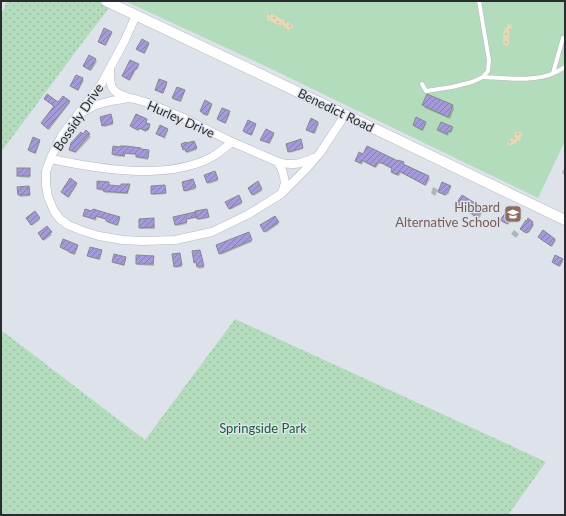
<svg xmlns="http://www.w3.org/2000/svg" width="566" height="516" viewBox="0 0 566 516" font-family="Lato,sans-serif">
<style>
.grass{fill:#b3dcbd}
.sand{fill:url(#sand-dots)}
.park{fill:url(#park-dots)}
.shadow{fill:#0003}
.building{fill:url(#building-hatch);stroke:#88878f}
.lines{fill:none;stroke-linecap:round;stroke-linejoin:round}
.service-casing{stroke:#b4b9c0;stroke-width:5}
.minor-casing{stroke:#b4b9c0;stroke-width:9}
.tertiary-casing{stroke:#b4b9c0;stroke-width:11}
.service{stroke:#fff;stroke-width:4}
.minor{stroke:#fff;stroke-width:8}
.tertiary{stroke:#fff;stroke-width:10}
.labels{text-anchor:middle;stroke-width:3;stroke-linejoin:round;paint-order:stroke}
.street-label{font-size:13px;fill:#2a2c2f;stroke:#dee3eb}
.education-label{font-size:13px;fill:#785e54;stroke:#dee3eb;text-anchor:end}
.park-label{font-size:13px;fill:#1a6036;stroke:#dee3eb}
</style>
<defs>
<pattern id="sand-dots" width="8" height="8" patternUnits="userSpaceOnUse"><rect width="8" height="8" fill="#e3d9b4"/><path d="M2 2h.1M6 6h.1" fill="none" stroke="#c3ba9b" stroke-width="1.8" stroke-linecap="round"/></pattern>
<pattern id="park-dots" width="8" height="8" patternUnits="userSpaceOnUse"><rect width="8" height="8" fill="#b3dcbd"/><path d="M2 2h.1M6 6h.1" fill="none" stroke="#9abda3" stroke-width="1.8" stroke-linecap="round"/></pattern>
<pattern id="building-hatch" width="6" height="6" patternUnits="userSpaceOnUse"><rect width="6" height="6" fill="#a59ad9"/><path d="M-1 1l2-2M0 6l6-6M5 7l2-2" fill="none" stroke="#877eb0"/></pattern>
</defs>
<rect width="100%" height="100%" fill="#dee3eb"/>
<path class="grass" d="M125,1H565V141L538,198L263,65Z"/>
<g class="sand">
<path d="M270,13C274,14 276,16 279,18C285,21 290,22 294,27L287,31L286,30L285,27C284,27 269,21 267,20L266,16Z"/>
<path d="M507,24L511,25L512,28L509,34V45L506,46L503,44C502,39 504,27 507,24Z"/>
<path d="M516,132H521C524,137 522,139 517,142C514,144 513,145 509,146L508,144L509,140L513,138Z"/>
</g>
<g class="park">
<path d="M7,1H106L112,4L83,42L1,152V10L3,11Z"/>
<path d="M235,319L501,441L546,462L508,515H1V330L145,440Z"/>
</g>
<g class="shadow">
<path d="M111,33L112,34L106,46L100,43L99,41Z"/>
<path d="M148,43L149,45L145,54L138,51L137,49Z"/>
<path d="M90,57L96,60L97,62L91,71L85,68L84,66Z"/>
<path d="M138,65L139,67L137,70H136L130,81L124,77L123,76Z"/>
<path d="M77,76L83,79L84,81L78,91L73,88L72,86Z"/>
<path d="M166,83L167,85L163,94L157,91L156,90Z"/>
<path d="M184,91L185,92L181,102L174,100L173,98Z"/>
<path d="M428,96L453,106L454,109L450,119L425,108L423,105Z"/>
<path d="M45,99L59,103L69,101L70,103L49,130L42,124L54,107Z"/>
<path d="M211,104L212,106L208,116L204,115L201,111Z"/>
<path d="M229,112L230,114L226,124L219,121L218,119Z"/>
<path d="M111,117L113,125L104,127L103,125Z"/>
<path d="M146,120L147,122L146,124L149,125L150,127L148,131L147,130L146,132L140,129L139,131L132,128L131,126Z"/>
<path d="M318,122L319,124L315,134L308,131L307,130Z"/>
<path d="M425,123L426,124L423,131L415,127L414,125Z"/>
<path d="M255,124L256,126L252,136L245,133L244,131Z"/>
<path d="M452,127L453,129L451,133L449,132L448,136L440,132L439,130Z"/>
<path d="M168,130V131L165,139L158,135L157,134Z"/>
<path d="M86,132L91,137L76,153L71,151L70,150Z"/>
<path d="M273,133L274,135L270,144L262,141V139Z"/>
<path d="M40,140V142L36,154L30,152L29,150Z"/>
<path d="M301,142L303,149L290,153L289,151Z"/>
<path d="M194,143L197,150L187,153L186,151H185L182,144Z"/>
<path d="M114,147L148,151L149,153L148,160L138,158L137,155L125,154V157L114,156L113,154Z"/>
<path d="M360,154L403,163L404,165L428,176L430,179L426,186L401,173L399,176L393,174L392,172L393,170L382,164H379L376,168L363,162L362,165L358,163L356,161Z"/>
<path d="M29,169L30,170V178L19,177L18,176Z"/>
<path d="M564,169H565V175L562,173Z"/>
<path d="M216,174L218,181L209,184L205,176Z"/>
<path d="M194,182L196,189L186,192L183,183Z"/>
<path d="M109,183L110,186L122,187L129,185L130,187L128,194L105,193L104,191L99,190L98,189Z"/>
<path d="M257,183L262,191L254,196L249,189Z"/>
<path d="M76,184L77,185L69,198L63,194L62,192Z"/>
<path d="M165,186L166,194L153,195L152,194Z"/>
<path d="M29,187L30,189V196L20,197L19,195L18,188Z"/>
<path d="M433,187L437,189L438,190L435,196L432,194L431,193Z"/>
<path d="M450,187L451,188L448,195L447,194L446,196L440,193L439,192Z"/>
<path d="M238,196L242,204L230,210L226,202Z"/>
<path d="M458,204L482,209L483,211L479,219L459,207Z"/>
<path d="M86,210L119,218L120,220L118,226L108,223L107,220L97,217L96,221L85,217L84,216Z"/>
<path d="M207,210L209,218L199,220L197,218L186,220L187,224L177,226L176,225L195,213L197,217Z"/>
<path d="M35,212L40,220L32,226L27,218Z"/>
<path d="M513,213L514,215L513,217L514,218L508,225L502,221Z"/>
<path d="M274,217L279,224L266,233L262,226Z"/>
<path d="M153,219L154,221L155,229H141L140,227Z"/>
<path d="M528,220L534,224L533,226V227L529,233H528L527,234L521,229Z"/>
<path d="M46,228L52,235L44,241L40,235Z"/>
<path d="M514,230L519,234L516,238L511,234Z"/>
<path d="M250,235L252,242L221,255L220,253Z"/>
<path d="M539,237L555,239L556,241L552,247L540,239Z"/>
<path d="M77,246L78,248L75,255L62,249L61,247Z"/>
<path d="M101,251L102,253L100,260L89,257L88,255Z"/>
<path d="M200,251L204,268L199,269L197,264H196L195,262Z"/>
<path d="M180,254L182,267L176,268L175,266Z"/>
<path d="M125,257L126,259L124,266L114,263L113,262Z"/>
<path d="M153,257L154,259V266L138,265L137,263Z"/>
<path d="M562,260L563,262L560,267L554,264L553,262Z"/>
</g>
<g class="building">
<path d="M104,28L112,32L105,45L98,42Z"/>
<path d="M142,39L149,43L144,53L136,49Z"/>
<path d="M89,55L96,59L90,70L83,66Z"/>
<path d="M130,60L139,64L136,69H135L129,80L122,76Z"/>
<path d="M76,75L83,78L78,90L70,86Z"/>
<path d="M159,79L167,82L163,93L155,90Z"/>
<path d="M177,87L185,90L180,101L172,98Z"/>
<path d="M47,94L58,102L63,96L70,101L48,129L41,123L54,106L44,99Z"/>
<path d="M427,94L453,105L448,117L422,105Z"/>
<path d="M205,100L212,104L207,115L202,113V112L200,111Z"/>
<path d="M222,108L230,111L225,123L217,119Z"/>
<path d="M111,114L113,123L102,126L100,117Z"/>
<path d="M136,114L147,119L146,123L150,124L148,130L146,129V131L139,128L138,130L130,126Z"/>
<path d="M416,117L426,122L422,130L413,125Z"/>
<path d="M311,118L318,122L314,133L306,130Z"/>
<path d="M248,120L256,124L251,135L243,131Z"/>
<path d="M441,122L453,127L450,132L448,131L447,134L437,130Z"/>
<path d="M160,125L168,129L164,137L156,134Z"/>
<path d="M266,129L274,133L269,143L260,140Z"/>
<path d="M86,130L90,134L75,152L69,150L71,143L81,132L83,134Z"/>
<path d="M33,137L40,140L35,153L28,150Z"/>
<path d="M301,139L303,148L288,152L286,144Z"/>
<path d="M194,141L197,148L186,152L185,149L183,150L181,144L186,142L187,143Z"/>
<path d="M113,146L120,147V146H126L141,148V149L149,150L148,158L136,157V154L125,153L124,156L112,154Z"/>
<path d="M367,146L398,161V160L404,162L403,164L429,176L425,185L399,171L398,175L391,172L392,168L380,162H378L375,167L362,160L361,163L355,161L359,152L363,154Z"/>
<rect x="17" y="168" width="13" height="8"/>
<path d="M215,171L218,179L207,183L204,175Z"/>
<path d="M70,178L77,183L68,197L61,192Z"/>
<path d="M193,179L196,187L184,191L182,182Z"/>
<path d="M97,181L109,182V185L121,186V184H130L127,193L103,191L104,189H97Z"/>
<path d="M258,181L262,189L252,195L248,188Z"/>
<path d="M442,182L451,186L447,193H446L445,195L438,192Z"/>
<path d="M165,185L166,193L151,194V186Z"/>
<path d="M29,186L30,195H18L17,187Z"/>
<path d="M239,195L242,202L229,209L225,202Z"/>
<path d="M462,195L483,208L477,217L456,204Z"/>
<path d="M85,209L92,211L93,209L120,217L117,225L106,221V219L96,216L95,219L83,216Z"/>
<path d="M207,209L209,217L197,219L195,211Z"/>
<path d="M509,209L514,213L513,215V216L507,224L500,220L507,211Z"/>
<path d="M35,211L40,218L31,225L26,218Z"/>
<path d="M195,212L196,217L186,219L187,222L175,225L173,217Z"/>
<path d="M275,216L279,222L264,232L260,225Z"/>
<path d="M154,218V227L139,228V219Z"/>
<path d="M528,218L533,222L532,224L533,225L528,232H527L526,233L520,229L526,220L527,221Z"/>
<path d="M47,226L52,232L43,240L38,233Z"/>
<path d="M543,230L555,239L551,246L538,237Z"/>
<path d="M249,232L252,240L219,254L216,245Z"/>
<path d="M63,239L78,245L74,254L69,252V251L60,247Z"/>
<path d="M90,247L102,250L99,259L87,256Z"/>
<path d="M200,250L204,266L197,267L196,262L194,263L192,251Z"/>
<path d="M180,253L182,265L174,267L172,254Z"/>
<path d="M114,254L126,257L124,265L112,262Z"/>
<path d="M136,255L154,256L153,264H136Z"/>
<path d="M555,255L563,259L559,266L552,262Z"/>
</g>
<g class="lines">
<defs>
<g id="service">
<path d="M553,73L563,38"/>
<path d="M483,77C503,78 537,82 554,73C558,71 562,69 565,67"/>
<path d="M422,84L426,91L452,87L472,82L483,77L488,71L489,60L479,1"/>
</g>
<g id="minor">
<path d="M136,15L125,40L102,83L62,135L52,155L46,171V185L48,197L54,211L60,219L68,225L83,231L99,236L123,240L142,241L175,240L212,232L249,214L281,194L307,168L320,153L345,115"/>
<path d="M110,70C110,86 110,92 127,97"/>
<path d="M81,113L96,105L111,101L129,98L135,99L148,103L186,119L232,142"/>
<path d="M51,159C99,169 167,181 212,157C219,153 226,147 232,142L278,162L282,170L284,177L285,183L282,193"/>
<path d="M278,162C292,166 301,164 314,158"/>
</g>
<path id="tertiary" d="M106,1L279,83L565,220"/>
</defs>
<use href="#service" class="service-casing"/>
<use href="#minor" class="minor-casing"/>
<use href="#tertiary" class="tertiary-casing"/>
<use href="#service" class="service"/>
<use href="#minor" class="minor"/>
<use href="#tertiary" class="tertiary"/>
</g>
<defs>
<symbol id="school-square" viewBox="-11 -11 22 22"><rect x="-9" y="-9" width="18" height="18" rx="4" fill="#8d6e63" stroke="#dee3eb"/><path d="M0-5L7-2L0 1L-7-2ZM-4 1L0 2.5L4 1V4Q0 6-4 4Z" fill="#fff"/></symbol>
</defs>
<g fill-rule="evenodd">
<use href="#school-square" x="503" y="204" width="20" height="20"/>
</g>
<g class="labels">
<g class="street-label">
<text transform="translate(336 110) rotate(26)" y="5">Benedict Road</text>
<text transform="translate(78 117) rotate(-56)" y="5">Bossidy Drive</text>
<text transform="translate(181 119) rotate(24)" y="5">Hurley Drive</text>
</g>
<g class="education-label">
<text x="500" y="212">Hibbard<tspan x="500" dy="15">Alternative School</tspan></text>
</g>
<g class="park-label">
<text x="263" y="433">Springside Park</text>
</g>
</g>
<rect width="566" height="516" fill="none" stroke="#2a2c2f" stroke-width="4"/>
</svg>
